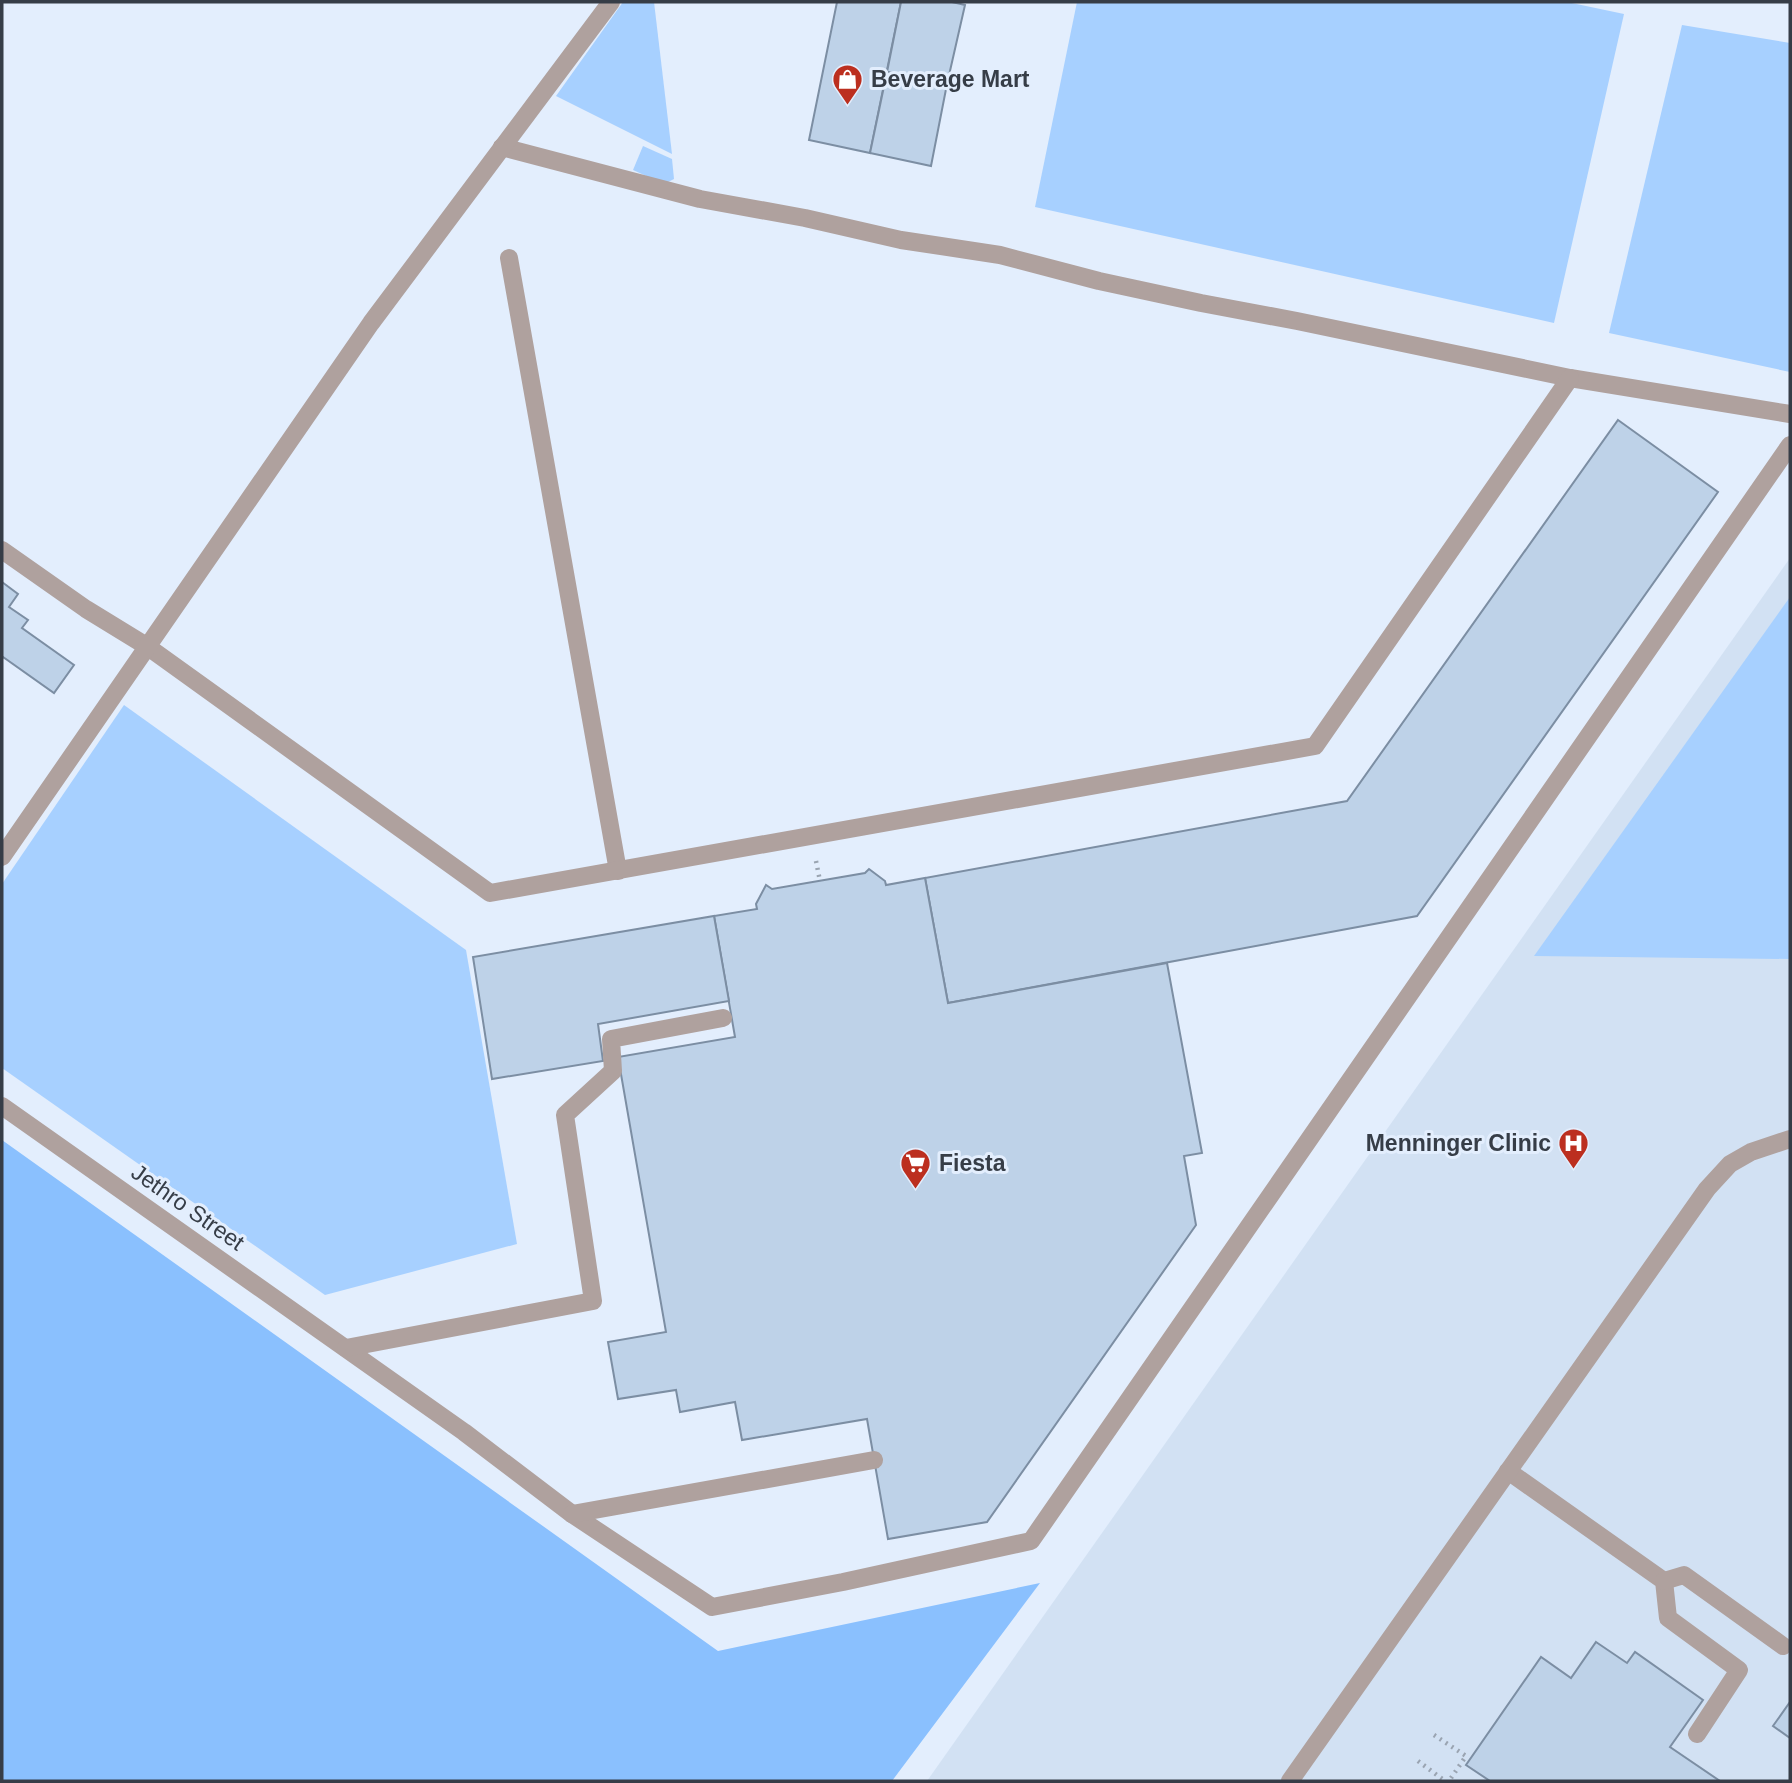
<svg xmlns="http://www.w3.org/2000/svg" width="1792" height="1783" viewBox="0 0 1792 1783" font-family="Arial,sans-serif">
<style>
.built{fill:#d2e1f3}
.green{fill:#a7d0ff}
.forest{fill:#8ac0fe}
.building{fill:#bed2e8;stroke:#7c8ea3;stroke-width:2}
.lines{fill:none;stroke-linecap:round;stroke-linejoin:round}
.path{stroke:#9aa4b1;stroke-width:4.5;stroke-dasharray:2 5;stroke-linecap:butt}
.minor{stroke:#afa19e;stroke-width:18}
.labels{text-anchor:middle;stroke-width:6;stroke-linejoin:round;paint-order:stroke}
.poi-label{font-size:23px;font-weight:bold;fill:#363d47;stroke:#e3eefd;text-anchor:start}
.street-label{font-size:23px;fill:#363d47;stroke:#e3eefd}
</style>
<rect width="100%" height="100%" fill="#e3eefd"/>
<path class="built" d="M1790,558V1781H927Z"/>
<g class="green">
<path d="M623,2H654L672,154L556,96Z"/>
<path d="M1077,2H1567L1624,14L1554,323L1035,207Z"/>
<path d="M1682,25L1790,43V372L1609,333Z"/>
<path d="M643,146L672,159L674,179L664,184L633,170Z"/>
<path d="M1790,597V959L1534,956Z"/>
<path d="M124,705L466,950L517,1244L325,1295L2,1068V884Z"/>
</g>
<path class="forest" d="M2,1140L718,1651L1040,1583L892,1781H2Z"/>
<g class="building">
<path d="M837,2H901L870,153L809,140Z"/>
<path d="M901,2H952L965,5L947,84L887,72Z"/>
<path d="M887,72L947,84L931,166L870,153Z"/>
<path d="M1618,420L1718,492L1417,916L948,1003L925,878L1347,801Z"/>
<path d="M2,582L18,594L9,607L28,620L22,628L74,665L54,693L3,657L2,659Z"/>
<path d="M869,869L885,881L886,885L925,878L948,1003L1167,963L1202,1153L1184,1156L1196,1225L987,1522L888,1539L867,1419L742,1440L735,1402L680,1412L676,1390L618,1399L608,1342L666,1332L618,1057L735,1037L714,916L757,909L756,904L766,885L772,889L865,873Z"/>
<path d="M714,916L729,1001L598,1024L603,1061L492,1079L473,957Z"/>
<path d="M1596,1642L1627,1663L1635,1652L1703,1700L1670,1747L1720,1781H1490L1466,1765L1541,1657L1571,1678Z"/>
<path d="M1790,1702V1738L1773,1726Z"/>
</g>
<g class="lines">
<g class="path">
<path d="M816,861L820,881"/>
<path d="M1434,1735L1466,1756L1449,1781"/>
<path d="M1418,1761L1445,1781"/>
</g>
<g class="minor">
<path d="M502,147L700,199L805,218L901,240L1000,255L1099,281L1201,303L1297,321L1570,378L1790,414"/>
<path d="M509,258L618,871"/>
<path d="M2,550L86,609L148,647L490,893L1315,746L1570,378"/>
<path d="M2,857L371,323L611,2"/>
<path d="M2,1106L464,1432L572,1514L712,1607L843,1582L1031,1541L1790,445"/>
<path d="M346,1348L593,1301L565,1115L613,1071L611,1039L723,1018"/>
<path d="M1508,1471L1664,1581L1668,1618L1739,1670L1697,1734"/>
<path d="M572,1514L874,1460"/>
<path d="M1664,1581L1684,1575L1783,1646"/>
<path d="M1290,1781L1707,1189L1730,1164L1751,1152L1790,1139"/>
</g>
</g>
<defs>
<symbol id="shop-pin" viewBox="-11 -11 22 30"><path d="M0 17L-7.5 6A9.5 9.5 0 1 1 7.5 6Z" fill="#bc2f1f" stroke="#e3eefd"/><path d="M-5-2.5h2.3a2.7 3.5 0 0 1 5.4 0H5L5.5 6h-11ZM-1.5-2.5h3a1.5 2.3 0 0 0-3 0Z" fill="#fff"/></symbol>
<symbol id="hospital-pin" viewBox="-11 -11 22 30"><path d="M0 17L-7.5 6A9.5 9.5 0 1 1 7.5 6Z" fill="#bc2f1f" stroke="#e3eefd"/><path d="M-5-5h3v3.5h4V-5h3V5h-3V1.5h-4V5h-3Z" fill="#fff"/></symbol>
<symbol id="supermarket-pin" viewBox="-11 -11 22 30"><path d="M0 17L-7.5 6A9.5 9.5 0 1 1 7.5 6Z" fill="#bc2f1f" stroke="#e3eefd"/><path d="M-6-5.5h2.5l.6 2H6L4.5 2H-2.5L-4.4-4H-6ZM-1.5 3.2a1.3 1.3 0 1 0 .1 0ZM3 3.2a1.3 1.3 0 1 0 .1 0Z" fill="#fff"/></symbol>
</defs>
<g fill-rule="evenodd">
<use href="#shop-pin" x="830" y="62" width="35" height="47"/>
<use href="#hospital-pin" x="1556" y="1126" width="35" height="47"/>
<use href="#supermarket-pin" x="898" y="1146" width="35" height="47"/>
</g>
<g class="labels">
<g class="poi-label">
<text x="871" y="87">Beverage Mart</text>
<text x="1551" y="1151" text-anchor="end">Menninger Clinic</text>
<text x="939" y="1171">Fiesta</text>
</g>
<g class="street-label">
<text transform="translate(188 1207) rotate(35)" y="8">Jethro Street</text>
</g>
</g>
<rect width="1792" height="1783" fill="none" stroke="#363d47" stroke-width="7"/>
</svg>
